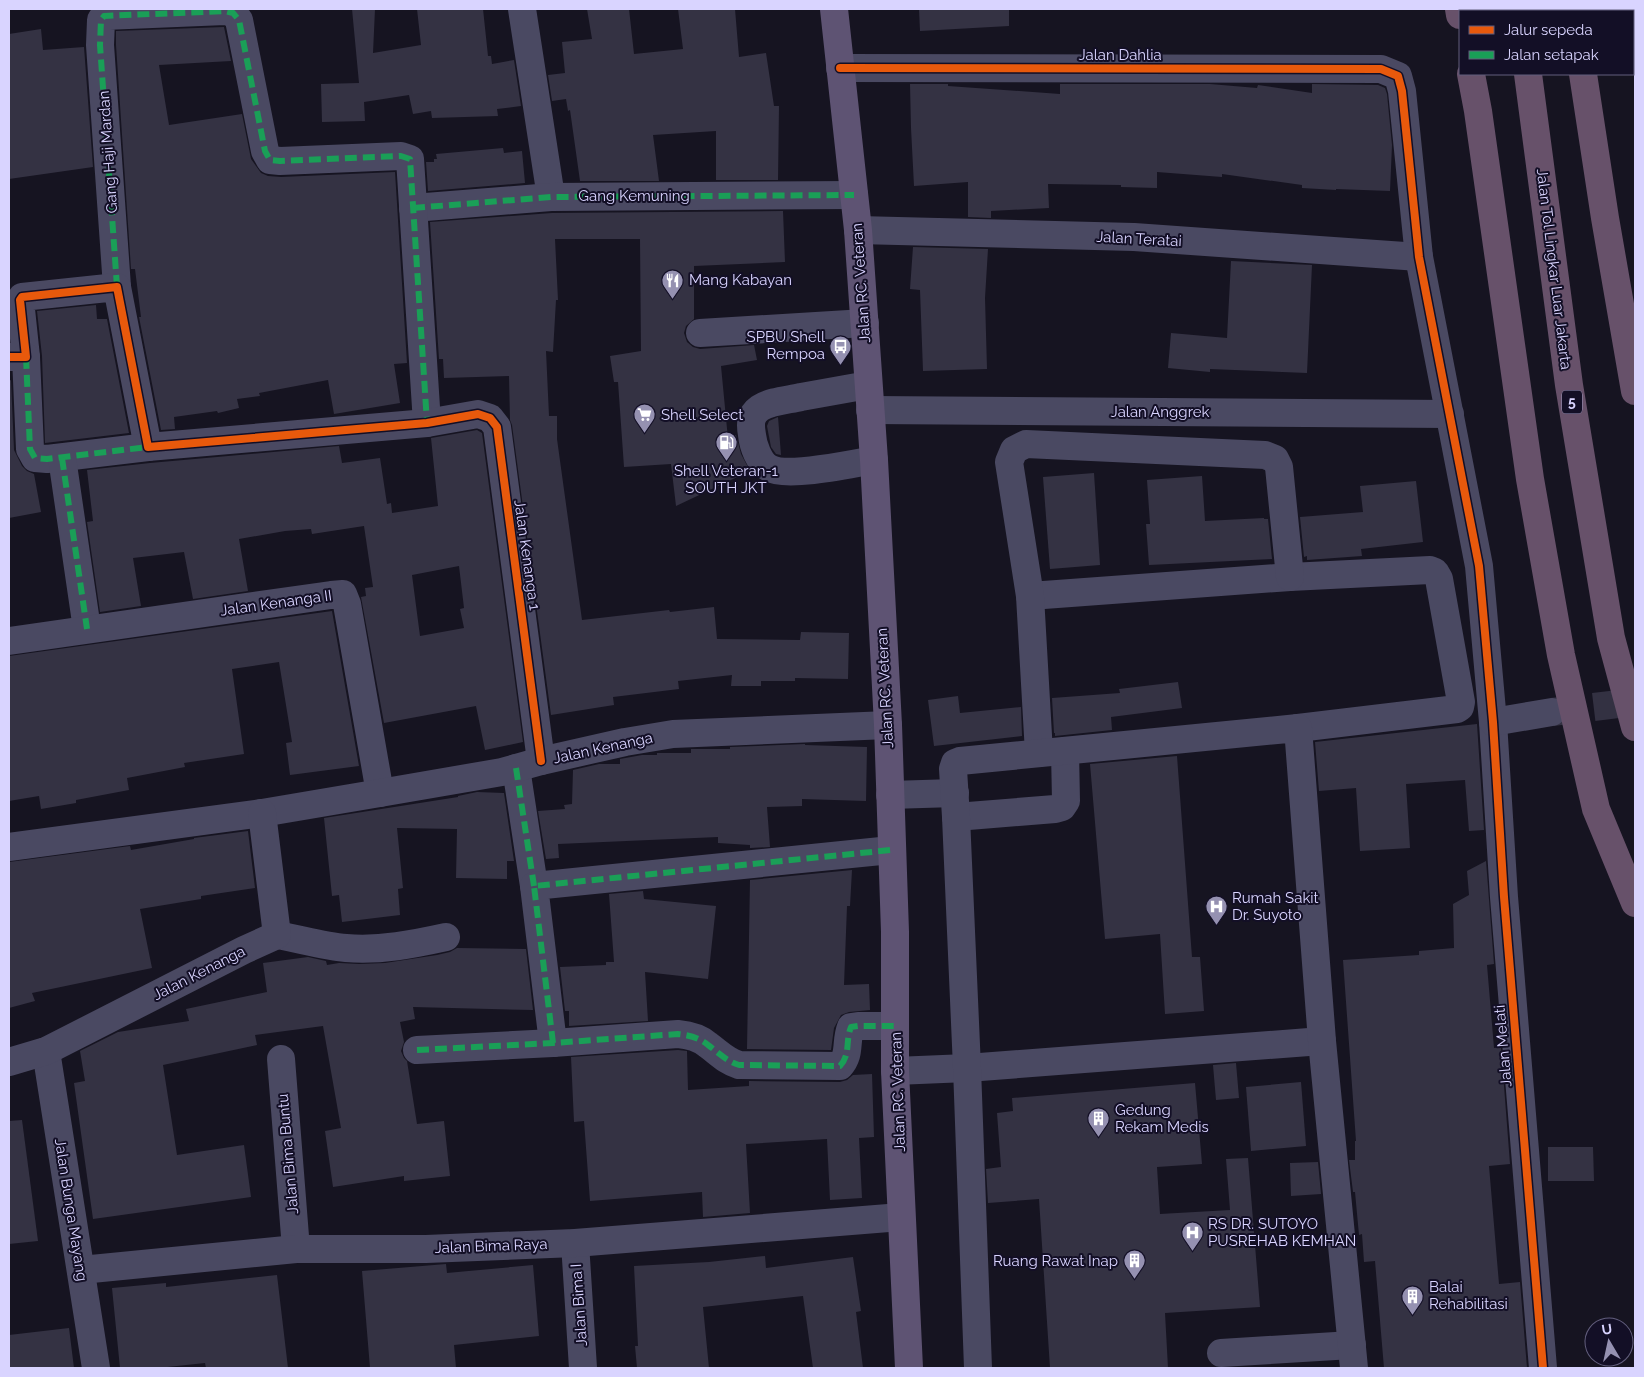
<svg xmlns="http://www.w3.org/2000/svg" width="1644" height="1377" viewBox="0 0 1644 1377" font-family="Raleway,sans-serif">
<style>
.building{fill:#343243;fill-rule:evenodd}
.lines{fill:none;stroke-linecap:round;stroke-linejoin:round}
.minor-tunnel{stroke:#333142;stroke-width:28;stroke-dasharray:28 14;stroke-linecap:butt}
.minor{stroke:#4a4962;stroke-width:28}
.major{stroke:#5e5373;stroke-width:28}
.highway{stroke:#67516a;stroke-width:28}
.quiet{stroke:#1a9f57;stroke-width:6;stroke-dasharray:12 6;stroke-linecap:butt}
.cycleway-casing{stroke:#130f26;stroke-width:11}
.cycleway{stroke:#e8590c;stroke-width:8}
.labels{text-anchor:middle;stroke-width:4;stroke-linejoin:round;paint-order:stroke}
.shield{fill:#130f26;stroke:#9e99be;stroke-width:1}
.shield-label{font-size:14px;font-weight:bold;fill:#d9d4ff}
.street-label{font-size:15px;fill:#d9d4ff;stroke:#130f26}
.poi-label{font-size:15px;fill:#d9d4ff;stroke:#130f26;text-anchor:start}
</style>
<rect width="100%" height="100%" fill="#161421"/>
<g class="building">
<path d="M352,9H375L373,53L421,45L417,9H483L488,56H491L492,64L514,60L521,106L497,109L498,116L432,118L431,111L413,114L409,95L364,102L365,121L322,122L321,84L359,83Z"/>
<path d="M587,9H629L634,54L683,49L678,9H735L739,57L766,53L774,106H779L778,180H716V131L653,135L659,181H580L570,110L568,111L566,99L552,101L548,75L565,73L562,42L592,39Z"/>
<path d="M919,9H1009V26L920,31Z"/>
<path d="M224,27L231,61L159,65L169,125L242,114L251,159L261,173L268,176L281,177L395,172L407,363L394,364L400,403L334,414L328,380L259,393L260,396L237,399L239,408L218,413L217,411L174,417L175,429L161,430L139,317H141L135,269H131L116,45V31Z"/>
<path d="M41,29L43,50L84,47L93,167L9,179V34Z"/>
<path d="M910,84H948V86L1060,94V84H1210L1257,88L1258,85L1312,93V84L1378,85L1385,88L1387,94L1392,145L1390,191L1336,189V190L1302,188V185L1222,174V177L1157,172V188L1121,187V185L1048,184L1049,208L991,211V218L968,217V182L914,186L911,128Z"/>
<path d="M503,148L504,153L522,151L525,183L428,191L426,162H434V159H437L436,154Z"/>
<path d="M783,211L785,262L694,266V319L686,326L684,333L687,342L693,347L700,349L754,345L757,360L721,366L728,439L736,435L741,454L750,471L676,506L671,464L624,467L618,382H614L610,356L641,351L640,239H555L558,300H556L553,352L546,351L549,416H557V439L582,620L669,610L670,612L714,607L717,639L800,640L801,632L849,633L848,679L795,678V681H761V686H731L732,675L678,681L679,689L613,697L614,705L551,715L512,425L510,420L509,376L444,378L443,359H439L430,222L552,213Z"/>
<path d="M913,247L988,249L985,298L987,369L923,371L920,290L910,289Z"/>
<path d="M1231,261L1312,265L1307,373L1210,369V372L1168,368L1171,333L1227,338Z"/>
<path d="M96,305L97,319H107L129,433L45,443L42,356L37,311Z"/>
<path d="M11,380L14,450L22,466L27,471L34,474L41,512L9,518V381Z"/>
<path d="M778,417L781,455L776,454L771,447L767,426L769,421Z"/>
<path d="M477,430L482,433L523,742L485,750L476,706L384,723L361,597L366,596L365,588L373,587L364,526L312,534L311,529L285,531L239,539L248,591L193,599L184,552L133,558L141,606L100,612L87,522L93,521L87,470L150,463L339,446L342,463L380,458L387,504L391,503L392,513L438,506L431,438ZM459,566L464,608L460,609L464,628L420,636L412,575Z"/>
<path d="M1094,473L1100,565L1050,569L1043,477Z"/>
<path d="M1202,476L1205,521L1264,518V519H1268L1272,559L1149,565L1146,524H1150L1147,480Z"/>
<path d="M1416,481L1423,542L1361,549L1362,556L1307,560V556L1304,557L1300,517L1363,512L1360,486Z"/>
<path d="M332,611L359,766L290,775L286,743L292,742L279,662L232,669L244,754L184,763L185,767L127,778L129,790L76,800V803L41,809L39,796L9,801V656Z"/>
<path d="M1178,682L1182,708L1111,717L1112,730L1055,736V733H1054L1052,698L1120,693L1119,689Z"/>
<path d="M958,696L960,713L1021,707L1022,736L934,746L928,700Z"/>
<path d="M1477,724L1484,830L1469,831L1465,780L1406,784L1410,848L1360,851L1356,788L1319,791L1315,742Z"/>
<path d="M805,744V745L867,747L866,801L802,799V806L767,807L770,847L750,848V845L718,843V837L558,844L559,858L546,859L538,811L565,809L564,805L572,804L573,770L599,764H620V759L642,755H657V753H691V749H730V747Z"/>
<path d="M1177,756L1192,957H1200L1204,1011L1165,1014L1160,934L1105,939L1090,764Z"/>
<path d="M477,792L504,793L514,861H507V879L456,878L457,829L397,828L403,888L398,889L400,915L342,922L339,895L332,896L324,818L458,797V796Z"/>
<path d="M248,831L255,888L201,896V899L140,909L152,968L32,993L35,1001L9,1008V862L130,846L131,850L194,839V838Z"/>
<path d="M1486,861L1494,964L1487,965L1494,1048L1501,1047L1510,1164L1489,1166L1499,1284L1520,1282L1527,1368H1384L1375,1261L1364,1262L1362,1234L1359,1235L1355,1192H1353L1349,1160H1355V1141H1356L1343,960L1419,955V951L1454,948L1453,904L1469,895L1467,871Z"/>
<path d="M852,870L850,906H847L844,985L869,984L870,1010L849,1012L841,1015L834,1028L831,1050L747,1049L750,880Z"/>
<path d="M643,891L644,899L716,906L708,979L645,972L648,1021L569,1026V1011H565L560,967L606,965V962H614L609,894Z"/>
<path d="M457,948L526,949L533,1010L413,1007L415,1019L400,1022L404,1042L401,1051L404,1058L407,1061L417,1124L444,1121L450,1176L404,1181V1176L333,1187L325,1131L341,1128L323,1026L255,1035L257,1045L163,1065L177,1155L244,1145L251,1197L93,1219L74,1083L85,1081L80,1051L118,1032L189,1021L186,1009L267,992L263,963L308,957L326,961L327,965L339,963L359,964L385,963L437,955L450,952Z"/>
<path d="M678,1050L687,1051L688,1090L749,1086V1081L840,1082L847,1080L853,1075L872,1074L874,1137L859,1138L862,1198L830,1200L827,1139L746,1144L750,1213L703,1217L702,1192L590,1201L584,1121L574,1122L571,1057Z"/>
<path d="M1236,1063L1239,1098L1216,1100L1213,1065Z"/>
<path d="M1301,1082L1306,1146L1251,1151L1246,1087Z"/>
<path d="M1195,1083L1202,1164L1157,1167L1160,1214L1230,1210L1226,1159L1248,1158L1260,1307L1165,1313L1168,1368H1050L1039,1199L988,1203L986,1169L1001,1167L997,1113L1013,1111L1012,1098Z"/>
<path d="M22,1120L38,1241L9,1244V1121Z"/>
<path d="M1548,1147H1593L1594,1181H1548Z"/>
<path d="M1318,1162L1321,1194L1291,1196L1290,1163Z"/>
<path d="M765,1256L766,1268L853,1257L861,1311L856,1312L863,1368H813L803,1296L703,1307L709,1368H637L635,1346H638L634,1266L709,1262Z"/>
<path d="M446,1264L447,1273L533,1265L539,1336L454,1345L456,1368H370L362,1271Z"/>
<path d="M277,1275L288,1368H206L205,1363L158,1368H120L112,1288L166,1283V1287Z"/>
<path d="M69,1328L74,1368H9V1335Z"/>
</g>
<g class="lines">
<path class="minor-tunnel" d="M1552,712L1635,702"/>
<g class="minor">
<path d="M522,9L551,197"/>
<path d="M840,68L1381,69L1398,76L1402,91L1419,257L1479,566L1493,722L1504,897L1543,1368"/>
<path d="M413,208L551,197L854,195"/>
<path d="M858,230L1134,237L1419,257"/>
<path d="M117,287L100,45L101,20L104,16L225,11L233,13L239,20L265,151L270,160L280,161L401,156L410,159L427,423"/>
<path d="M700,333L865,323"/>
<path d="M9,357H26L20,300L22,297L117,287L148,447L427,423L478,414L490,418L497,427L541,761"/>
<path d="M26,357L30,449L35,458L47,459L148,447"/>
<path d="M868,385C845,389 823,393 801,397C788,400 771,401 760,408C750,415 750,424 752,435C753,445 759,463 769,468C786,478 852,464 874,460"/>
<path d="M870,410L1450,414"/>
<path d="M62,458L87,629"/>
<path d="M1030,596L1290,577L1430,570L1435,572L1439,579L1461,702L1460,707L1457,709L1298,728"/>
<path d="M9,641L331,595L343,594L347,604L380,793"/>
<path d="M1493,722L1552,712"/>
<path d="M1039,753L1030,596L1009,462L1014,450L1026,444L1265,455L1275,459L1279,467L1290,577"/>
<path d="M516,768L534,886"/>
<path d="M890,795L955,793"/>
<path d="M956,817L1055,809L1062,807L1066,801L1065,751"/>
<path d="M9,847L262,813L380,793L502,772L541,761L625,742L673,734L888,725"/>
<path d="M277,935C300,939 323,946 346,948C380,951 414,944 446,937"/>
<path d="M553,1043L534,886L891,850"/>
<path d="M417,1050L553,1043L678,1034C689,1035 700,1038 708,1045C719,1053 726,1061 739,1065L840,1066C851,1054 845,1042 851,1027L858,1026H895"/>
<path d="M46,1051L96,1368"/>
<path d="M281,1059L296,1249"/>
<path d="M9,1062L46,1051L244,950L277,935L262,813"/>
<path d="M895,1071L967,1068L1322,1041"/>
<path d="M575,1243L583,1368"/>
<path d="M81,1270L296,1249H426L575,1243L901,1217"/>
<path d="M1221,1353L1352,1345"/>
<path d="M978,1368L967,1068L956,817L953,769L955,763L960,761L1298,728L1322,1041L1354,1368"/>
</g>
<path class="major" d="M834,9L858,230L874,460L888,725L895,932V1071L909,1368"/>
<g class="highway">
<path d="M1459,9L1460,15"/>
<path d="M1518,9V11"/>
<path d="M1573,9V11"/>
<path d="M1471,74L1478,111L1530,479L1561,655L1596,809L1635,903"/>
<path d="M1528,74L1569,385L1611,638L1635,727"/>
<path d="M1583,74L1605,218L1635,391"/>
</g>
<g class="quiet">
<path d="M413,208L551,197L854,195"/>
<path d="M117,287L100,45L101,20L104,16L225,11L233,13L239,20L265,151L270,160L280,161L401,156L410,159L427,423"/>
<path d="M26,357L30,449L35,458L47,459L148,447"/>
<path d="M62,458L87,629"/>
<path d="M516,768L534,886"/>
<path d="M553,1043L534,886L891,850"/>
<path d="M417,1050L553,1043L678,1034C689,1035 700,1038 708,1045C719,1053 726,1061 739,1065L840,1066C851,1054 845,1042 851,1027L858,1026H895"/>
</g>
<defs>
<g id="cycleway">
<path d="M840,68L1381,69L1398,76L1402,91L1419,257L1479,566L1493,722L1504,897L1543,1368"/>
<path d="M9,357H26L20,300L22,297L117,287L148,447L427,423L478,414L490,418L497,427L541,761"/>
</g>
</defs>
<use href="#cycleway" class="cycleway-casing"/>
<use href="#cycleway" class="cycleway"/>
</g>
<defs>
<symbol id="restaurant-pin" viewBox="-11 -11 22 30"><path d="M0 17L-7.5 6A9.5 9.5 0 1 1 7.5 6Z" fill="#9591b1" stroke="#130f26"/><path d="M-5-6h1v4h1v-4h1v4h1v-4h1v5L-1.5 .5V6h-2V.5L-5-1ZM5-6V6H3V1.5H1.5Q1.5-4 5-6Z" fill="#fff"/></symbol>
<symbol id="bus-pin" viewBox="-11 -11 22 30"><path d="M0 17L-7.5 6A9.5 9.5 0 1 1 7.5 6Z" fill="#9591b1" stroke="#130f26"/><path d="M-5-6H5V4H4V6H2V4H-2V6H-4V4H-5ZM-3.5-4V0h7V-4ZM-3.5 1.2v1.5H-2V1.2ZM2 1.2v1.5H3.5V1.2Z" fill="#fff"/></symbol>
<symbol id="supermarket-pin" viewBox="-11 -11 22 30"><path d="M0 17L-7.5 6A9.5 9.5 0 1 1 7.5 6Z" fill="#9591b1" stroke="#130f26"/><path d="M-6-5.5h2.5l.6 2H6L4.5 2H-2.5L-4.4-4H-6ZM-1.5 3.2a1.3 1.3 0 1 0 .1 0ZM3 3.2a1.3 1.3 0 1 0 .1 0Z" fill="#fff"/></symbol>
<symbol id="fuel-pin" viewBox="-11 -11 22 30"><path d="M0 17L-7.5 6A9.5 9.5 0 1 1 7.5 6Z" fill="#9591b1" stroke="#130f26"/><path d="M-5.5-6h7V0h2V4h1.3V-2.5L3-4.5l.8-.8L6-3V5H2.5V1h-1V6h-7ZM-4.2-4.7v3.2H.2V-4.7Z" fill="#fff"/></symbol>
<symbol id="hospital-pin" viewBox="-11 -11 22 30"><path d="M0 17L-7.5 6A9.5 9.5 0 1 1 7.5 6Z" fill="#9591b1" stroke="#130f26"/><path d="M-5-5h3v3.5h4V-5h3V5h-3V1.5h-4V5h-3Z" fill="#fff"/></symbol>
<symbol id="building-pin" viewBox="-11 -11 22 30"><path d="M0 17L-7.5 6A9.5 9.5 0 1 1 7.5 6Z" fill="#9591b1" stroke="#130f26"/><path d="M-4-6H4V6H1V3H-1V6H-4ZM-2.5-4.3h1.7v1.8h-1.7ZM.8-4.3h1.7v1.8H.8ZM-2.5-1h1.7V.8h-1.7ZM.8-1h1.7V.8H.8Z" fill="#fff"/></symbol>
</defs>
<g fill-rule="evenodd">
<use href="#restaurant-pin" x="660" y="268" width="25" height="34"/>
<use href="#bus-pin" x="828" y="334" width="25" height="34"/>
<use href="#supermarket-pin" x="632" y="402" width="25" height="34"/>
<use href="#fuel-pin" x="714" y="430" width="25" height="34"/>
<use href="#hospital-pin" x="1204" y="894" width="25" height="34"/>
<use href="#building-pin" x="1086" y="1106" width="25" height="34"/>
<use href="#hospital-pin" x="1180" y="1220" width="25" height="34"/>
<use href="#building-pin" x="1122" y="1248" width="25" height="34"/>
<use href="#building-pin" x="1400" y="1284" width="25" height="34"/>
</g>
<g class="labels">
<rect class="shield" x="1562" y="390.5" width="20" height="23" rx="4"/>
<g class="shield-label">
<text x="1572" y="407">5</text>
</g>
<g class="street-label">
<text x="1120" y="60">Jalan Dahlia</text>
<text transform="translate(108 152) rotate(-94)" y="5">Gang Haji Mardan</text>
<text x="634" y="201">Gang Kemuning</text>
<text transform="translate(1139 239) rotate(3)" y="5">Jalan Teratai</text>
<text transform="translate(1554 269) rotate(83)" y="5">Jalan Tol Lingkar Luar Jakarta</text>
<text transform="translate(861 283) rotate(-94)" y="5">Jalan RC. Veteran</text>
<text x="1160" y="417">Jalan Anggrek</text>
<text transform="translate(527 555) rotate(82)" y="5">Jalan Kenanga 1</text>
<text transform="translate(276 603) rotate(-8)" y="5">Jalan Kenanga II</text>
<text transform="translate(885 688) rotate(-93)" y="5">Jalan RC. Veteran</text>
<text transform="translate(603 748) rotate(-12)" y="5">Jalan Kenanga</text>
<text transform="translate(199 973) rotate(-27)" y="5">Jalan Kenanga</text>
<text transform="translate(1503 1046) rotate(-95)" y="5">Jalan Melati</text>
<text transform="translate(898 1092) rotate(-92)" y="5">Jalan RC. Veteran</text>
<text transform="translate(288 1154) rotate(-95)" y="5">Jalan Bima Buntu</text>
<text transform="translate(71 1210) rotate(81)" y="5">Jalan Bunga Mayang</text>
<text transform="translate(491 1246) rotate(-2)" y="5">Jalan Bima Raya</text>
<text transform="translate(579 1305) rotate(-94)" y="5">Jalan Bima I</text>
</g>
<g class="poi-label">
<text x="689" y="285">Mang Kabayan</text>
<text x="825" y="342" text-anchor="end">SPBU Shell<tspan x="825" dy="17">Rempoa</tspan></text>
<text x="661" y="420">Shell Select</text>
<text x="726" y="476" text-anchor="middle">Shell Veteran-1<tspan x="726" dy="17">SOUTH JKT</tspan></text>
<text x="1232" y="903">Rumah Sakit<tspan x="1232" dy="17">Dr. Suyoto</tspan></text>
<text x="1115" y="1115">Gedung<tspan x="1115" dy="17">Rekam Medis</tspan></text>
<text x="1208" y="1229">RS DR. SUTOYO<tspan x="1208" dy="17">PUSREHAB KEMHAN</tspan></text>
<text x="1118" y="1266" text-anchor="end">Ruang Rawat Inap</text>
<text x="1429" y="1292">Balai<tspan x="1429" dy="17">Rehabilitasi</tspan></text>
</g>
</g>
<rect width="1644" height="1377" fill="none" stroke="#d9d4ff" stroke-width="20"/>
<rect x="1459" y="10" width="175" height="65" fill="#130f26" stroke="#625e7d"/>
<rect x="1469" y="26" width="25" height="8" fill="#e8590c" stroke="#625e7d"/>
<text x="1504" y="35" font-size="15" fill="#d9d4ff">Jalur sepeda</text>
<rect x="1469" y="51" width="25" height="8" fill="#1a9f57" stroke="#625e7d"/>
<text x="1504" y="60" font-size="15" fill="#d9d4ff">Jalan setapak</text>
<g transform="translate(1609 1342) rotate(351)"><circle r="24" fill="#130f26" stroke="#625e7d"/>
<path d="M0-4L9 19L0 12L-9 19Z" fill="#9591b1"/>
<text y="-8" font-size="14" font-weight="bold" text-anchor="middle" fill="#d9d4ff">U</text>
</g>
</svg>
